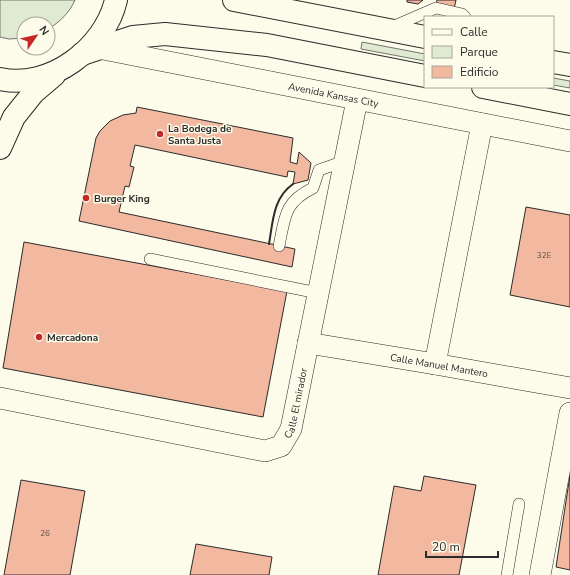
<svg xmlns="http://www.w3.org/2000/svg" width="570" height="575" viewBox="0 0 570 575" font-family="'Nunito Sans',sans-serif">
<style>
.green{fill:#deebd1;stroke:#74746e}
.building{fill:#f2b8a0;stroke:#2b2b2b}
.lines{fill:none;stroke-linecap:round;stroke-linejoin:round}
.lane-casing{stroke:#2b2b2b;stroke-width:12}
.street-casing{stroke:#2b2b2b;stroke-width:22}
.primary-casing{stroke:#2b2b2b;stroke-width:24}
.lane{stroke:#fdfbea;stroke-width:11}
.street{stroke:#fdfbea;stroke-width:21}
.primary{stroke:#fdfbea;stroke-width:22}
.wall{stroke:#2b2b2b;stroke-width:2}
.poi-dot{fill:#c62828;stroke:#fdfbea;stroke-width:1.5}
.labels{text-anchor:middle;stroke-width:3;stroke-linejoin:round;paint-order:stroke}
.number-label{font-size:8px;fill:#5d4e48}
.street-label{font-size:10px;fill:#2b2b2b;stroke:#fdfbea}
.poi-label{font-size:10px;font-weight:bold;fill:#2b2b2b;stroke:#fdfbea;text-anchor:start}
</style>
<rect width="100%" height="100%" fill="#fdfbea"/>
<g class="green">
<path d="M0,0H75C70,12 59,23 48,29V24H24V38L9,39L0,37Z"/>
<path d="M362,42L425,54V61L361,49Z"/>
<path d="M553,78L570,81V88L553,85Z"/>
</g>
<g class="building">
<path d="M407,0H423L418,4L407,2Z"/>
<path d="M437,0H456L454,9L436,5Z"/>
<path d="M137,107L293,138L290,162L297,164L299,152L311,163L308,180L293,184L295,172L288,171L287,177L135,145L130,166L134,167L129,187L125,186L119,212L295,249L292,267L79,221L96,138L100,131L110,121L123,115L136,113Z"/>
<path d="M526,207L570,215V307L510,295Z"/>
<path d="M24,242L287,291L263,417L3,368Z"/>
<path d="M570,475V570L556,567Z"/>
<path d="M424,476L476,485L459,575H378L394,486L421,491Z"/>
<path d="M21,480L85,491L70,575H4Z"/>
<path d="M196,544L272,557L269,575H190Z"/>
</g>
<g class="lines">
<defs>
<g id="lane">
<path d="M392,27L436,8L462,14L465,17"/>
<path d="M279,246C285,217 284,202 313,188L319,170L345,161"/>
<path d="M150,259L318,293"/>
<path d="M507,575L519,504"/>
</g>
<g id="street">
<path id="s1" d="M98,48L570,141"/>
<path id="s2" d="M308,343L435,364L570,388"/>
<path d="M435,364L482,124"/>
<path id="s3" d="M0,398L265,451L281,446L291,429L357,100"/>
<path d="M540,575L570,413"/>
</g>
<g id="primary">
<path d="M234,0L425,37"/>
<path d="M82,54L133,37L165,34L267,45L425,76"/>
<path d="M553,62L570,65"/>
<path d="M0,79C50,90 105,48 116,0"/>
<path d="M483,87L570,104"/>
<path d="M0,148L14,117L34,92L54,75"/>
</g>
</defs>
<use href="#lane" class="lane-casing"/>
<use href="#street" class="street-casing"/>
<use href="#primary" class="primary-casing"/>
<use href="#lane" class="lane"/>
<use href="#street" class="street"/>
<use href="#primary" class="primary"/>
<path class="wall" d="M269,244C273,221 273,198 293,184"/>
</g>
<g class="poi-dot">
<circle cx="160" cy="134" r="4"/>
<circle cx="86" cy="198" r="4"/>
<circle cx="39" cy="337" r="4"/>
</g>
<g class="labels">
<g class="number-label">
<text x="544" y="258">32E</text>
<text x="45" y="536">26</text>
</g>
<g class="street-label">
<text dy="4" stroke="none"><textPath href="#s1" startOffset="240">Avenida Kansas City</textPath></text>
<text dy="4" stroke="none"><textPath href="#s2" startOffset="133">Calle Manuel Mantero</textPath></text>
<text dy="4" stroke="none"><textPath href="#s3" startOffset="333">Calle El mirador</textPath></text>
</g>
<g class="poi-label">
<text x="168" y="132">La Bodega de<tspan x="168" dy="12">Santa Justa</tspan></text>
<text x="94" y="202">Burger King</text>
<text x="47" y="341">Mercadona</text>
</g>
</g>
<rect x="424" y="16" width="130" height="72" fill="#fdfbea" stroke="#a9a89e"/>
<rect x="432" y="29" width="20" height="6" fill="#fdfbea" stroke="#a9a89e"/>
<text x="460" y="36" font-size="12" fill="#2b2b2b">Calle</text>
<rect x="432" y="46" width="20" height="12" fill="#deebd1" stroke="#a9a89e"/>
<text x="460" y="56" font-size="12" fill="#2b2b2b">Parque</text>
<rect x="432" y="66" width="20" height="12" fill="#f2b8a0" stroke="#a9a89e"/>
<text x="460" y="76" font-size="12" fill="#2b2b2b">Edificio</text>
<g transform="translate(36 36) rotate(56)"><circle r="19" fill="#fdfbea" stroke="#a9a89e"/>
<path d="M0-3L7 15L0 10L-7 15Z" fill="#c62828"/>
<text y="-6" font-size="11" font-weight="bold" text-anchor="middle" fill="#2b2b2b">N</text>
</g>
<path d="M426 551v6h72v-6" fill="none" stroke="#2b2b2b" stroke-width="2"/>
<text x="432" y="551" font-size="12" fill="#2b2b2b" stroke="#fdfbea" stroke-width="3" paint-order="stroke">20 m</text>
</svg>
